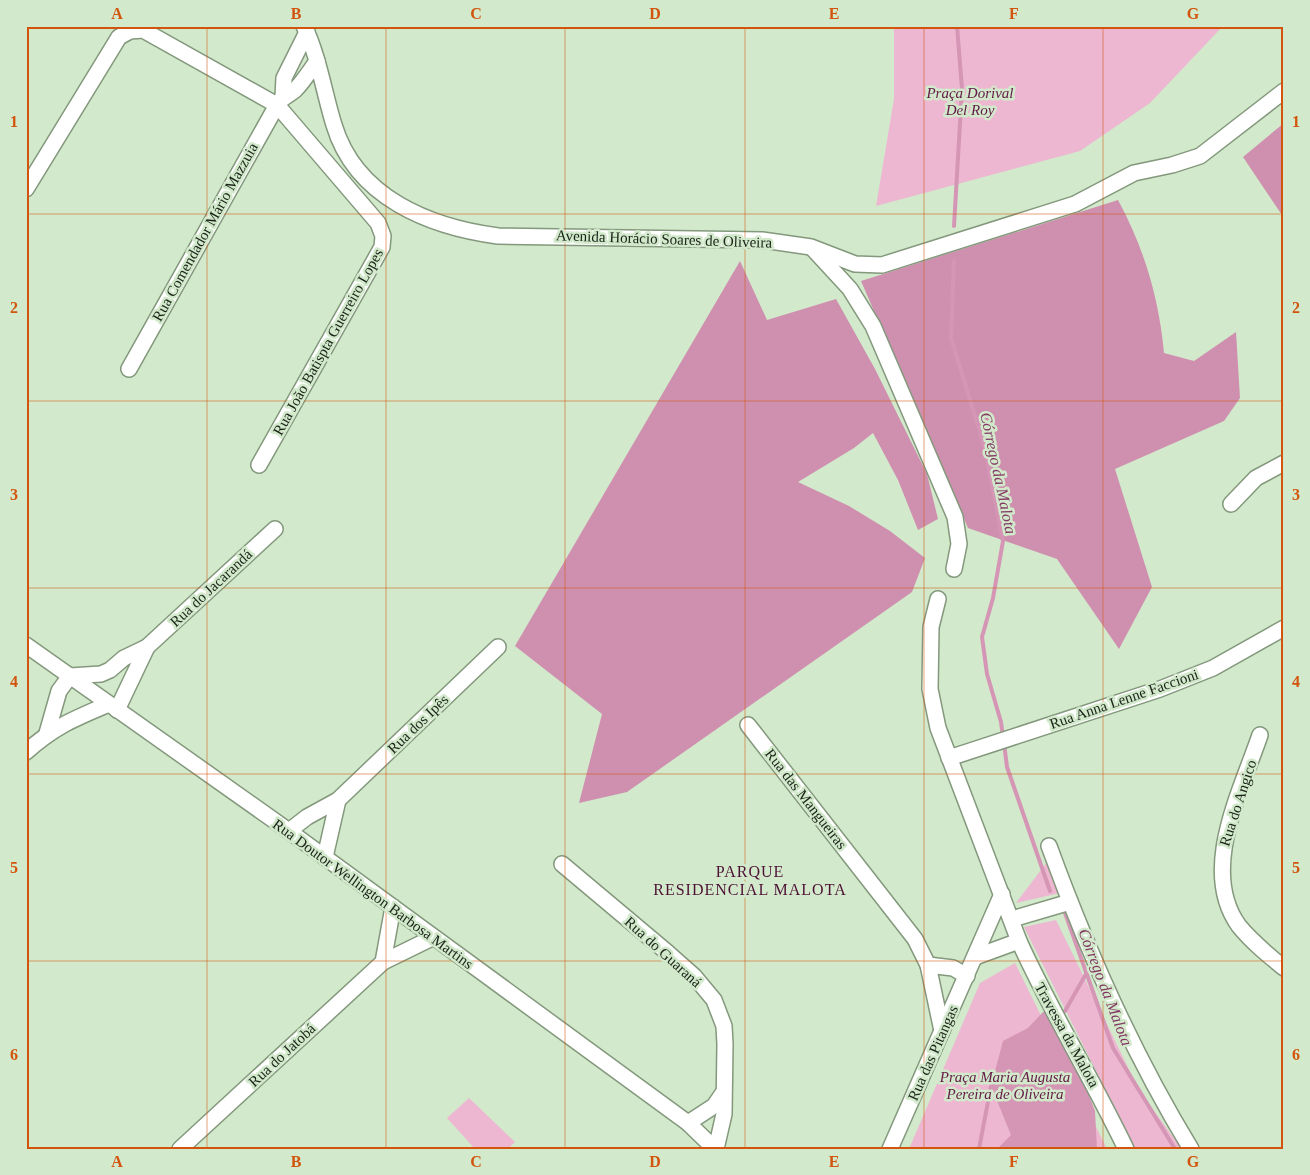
<svg xmlns="http://www.w3.org/2000/svg" width="1310" height="1175" viewBox="0 0 1310 1175" font-family="Georgia,serif">
<style>
.green{fill:#edb7d2}
.forest{fill:#cf90b0}
.water{fill:#d595b5}
.lines{fill:none;stroke-linecap:round;stroke-linejoin:round}
.stream{stroke:#d595b5;stroke-width:4}
.minor-casing{stroke:#83987c;stroke-width:18}
.minor{stroke:#fff;stroke-width:15}
.grid{fill:none;stroke:#d3540d;stroke-width:1;stroke-opacity:0.55}
.labels{text-anchor:middle;stroke-width:5;stroke-linejoin:round;paint-order:stroke}
.park-label{font-size:15px;font-style:italic;fill:#631946;stroke:#d2e9cb}
.street-label{font-size:15px;fill:#1a2318;stroke:#d2e9cb}
.water-label{font-size:16px;font-style:italic;fill:#833762;stroke:#d2e9cb}
.neighbourhood-label{font-size:16px;letter-spacing:1px;fill:#4d1035;stroke:#d2e9cb}
.neatline{fill:none;stroke:#d3540d;stroke-width:2}
.grid-label{font-size:16px;text-anchor:middle;font-weight:bold;fill:#d3540d}
</style>
<rect width="100%" height="100%" fill="#d2e9cb"/>
<g class="green">
<path d="M894,26H1223L1150,103L1080,151L876,206L894,99Z"/>
<path d="M1047,862L1060,893L1016,903Z"/>
<path d="M1056,920L1140,1092L1182,1149H1135L1024,927Z"/>
<path d="M1015,963L1107,1149H909L980,983Z"/>
<path d="M469,1098L515,1142L508,1149H475L447,1118Z"/>
</g>
<g class="forest">
<path d="M1284,123V218L1243,157Z"/>
<path d="M1118,200C1144,248 1159,298 1164,353L1194,361L1236,332L1240,398L1224,421L1115,469L1152,587L1119,649L1057,559L968,528L861,281Z"/>
<path d="M740,261L767,320L836,299L875,369L927,474L938,519L918,530L898,480L873,433L854,448L798,482L849,506L890,531L925,558L912,592L627,792L579,803L602,714L515,646Z"/>
</g>
<path class="water" d="M1043,1012H1049L1080,1072L1095,1111L1097,1149H1000L999,1147L1011,1135L991,1086L1003,1041L1028,1028Z"/>
<g class="lines">
<g class="stream">
<path d="M954,226L962,89L957,26"/>
<path d="M954,261L951,338L985,449L1003,541L993,598L982,637L987,674L1001,722L1003,737"/>
<path d="M1004,743L1007,767L1050,891"/>
<path d="M1064,910L1113,1048L1175,1149"/>
<path d="M1065,1011L1086,974"/>
<path d="M979,1149L991,1086"/>
</g>
<defs>
<g id="minor">
<path d="M304,26C319,57 324,93 334,125C356,198 430,227 498,236L762,240L811,247L855,264L882,265L1075,204L1134,173L1172,165L1200,156L1284,91"/>
<path d="M283,96L284,78L307,32"/>
<path d="M26,189L119,37L130,31L143,30L277,105L378,223L383,236L382,247L259,465"/>
<path d="M814,250L850,289L873,326L955,517L959,544L954,569"/>
<path d="M129,369L277,105C282,97 288,96 295,90C303,82 310,71 317,61"/>
<path d="M1231,504L1256,478L1284,463"/>
<path d="M938,599L931,627L930,689L938,728L1019,941C1051,1012 1092,1078 1126,1149"/>
<path d="M26,645L289,831L595,1055L688,1123L715,1149"/>
<path d="M117,710L147,647"/>
<path d="M748,725L915,939L928,965L942,1031"/>
<path d="M47,733L59,691L70,676L101,674L110,670L124,658L147,647L275,529"/>
<path d="M1260,735C1241,791 1199,871 1239,926C1252,942 1268,955 1284,968"/>
<path d="M26,752C55,726 74,719 109,704"/>
<path d="M949,758L1160,689L1213,668L1284,628"/>
<path d="M289,831L307,817L338,800L498,647"/>
<path d="M1049,846C1087,950 1133,1054 1191,1149"/>
<path d="M325,857L338,800"/>
<path d="M562,864L668,953L694,976L714,1000L724,1026L725,1044L724,1114L716,1149"/>
<path d="M1012,919L1070,902"/>
<path d="M975,957L1019,941"/>
<path d="M383,962L393,907"/>
<path d="M928,965L953,968L967,976"/>
<path d="M688,1123L714,1106L723,1093"/>
<path d="M180,1149L383,962L432,938"/>
<path d="M890,1149L1002,894"/>
</g>
</defs>
<use href="#minor" class="minor-casing"/>
<use href="#minor" class="minor"/>
</g>
<path class="grid" d="M207,26V1149M386,26V1149M565,26V1149M745,26V1149M924,26V1149M1103,26V1149M26,214H1284M26,401H1284M26,588H1284M26,774H1284M26,961H1284"/>
<g class="labels">
<g class="park-label">
<text x="970" y="98">Praça Dorival<tspan x="970" dy="17">Del Roy</tspan></text>
<text x="1005" y="1082">Praça Maria Augusta<tspan x="1005" dy="17">Pereira de Oliveira</tspan></text>
</g>
<g class="street-label">
<text transform="translate(205 232) rotate(-61)" y="5">Rua Comendador Mário Mazzuia</text>
<text transform="translate(664 239) rotate(2)" y="5">Avenida Horácio Soares de Oliveira</text>
<text transform="translate(328 342) rotate(-61)" y="5">Rua João Batispta Guerreiro Lopes</text>
<text transform="translate(211 588) rotate(-43)" y="5">Rua do Jacarandá</text>
<text transform="translate(1124 699) rotate(-19)" y="5">Rua Anna Lenne Faccioni</text>
<text transform="translate(418 724) rotate(-44)" y="5">Rua dos Ipês</text>
<text transform="translate(806 799) rotate(52)" y="5">Rua das Mangueiras</text>
<text transform="translate(1238 803) rotate(-72)" y="5">Rua do Angico</text>
<text transform="translate(373 894) rotate(36)" y="5">Rua Doutor Wellington Barbosa Martins</text>
<text transform="translate(663 952) rotate(42)" y="5">Rua do Guaraná</text>
<text transform="translate(1067 1035) rotate(61)" y="5">Travessa da Malota</text>
<text transform="translate(933 1053) rotate(-66)" y="5">Rua das Pitangas</text>
<text transform="translate(282 1055) rotate(-43)" y="5">Rua do Jatobá</text>
</g>
<g class="water-label">
<text transform="translate(999 473) rotate(78)" y="6">Córrego da Malota</text>
<text transform="translate(1106 987) rotate(69)" y="6">Córrego da Malota</text>
</g>
<g class="neighbourhood-label">
<text x="750" y="877">PARQUE<tspan x="750" dy="18">RESIDENCIAL MALOTA</tspan></text>
</g>
</g>
<rect width="1310" height="1175" fill="none" stroke="#d2e9cb" stroke-width="55"/>
<rect x="28" y="28" width="1254" height="1120" class="neatline"/>
<g class="grid-label">
<text x="117" y="19">A</text>
<text x="296" y="19">B</text>
<text x="476" y="19">C</text>
<text x="655" y="19">D</text>
<text x="834" y="19">E</text>
<text x="1014" y="19">F</text>
<text x="1193" y="19">G</text>
<text x="14" y="127">1</text>
<text x="1296" y="127">1</text>
<text x="14" y="313">2</text>
<text x="1296" y="313">2</text>
<text x="14" y="500">3</text>
<text x="1296" y="500">3</text>
<text x="14" y="687">4</text>
<text x="1296" y="687">4</text>
<text x="14" y="873">5</text>
<text x="1296" y="873">5</text>
<text x="14" y="1060">6</text>
<text x="1296" y="1060">6</text>
<text x="117" y="1167">A</text>
<text x="296" y="1167">B</text>
<text x="476" y="1167">C</text>
<text x="655" y="1167">D</text>
<text x="834" y="1167">E</text>
<text x="1014" y="1167">F</text>
<text x="1193" y="1167">G</text>
</g>
</svg>
